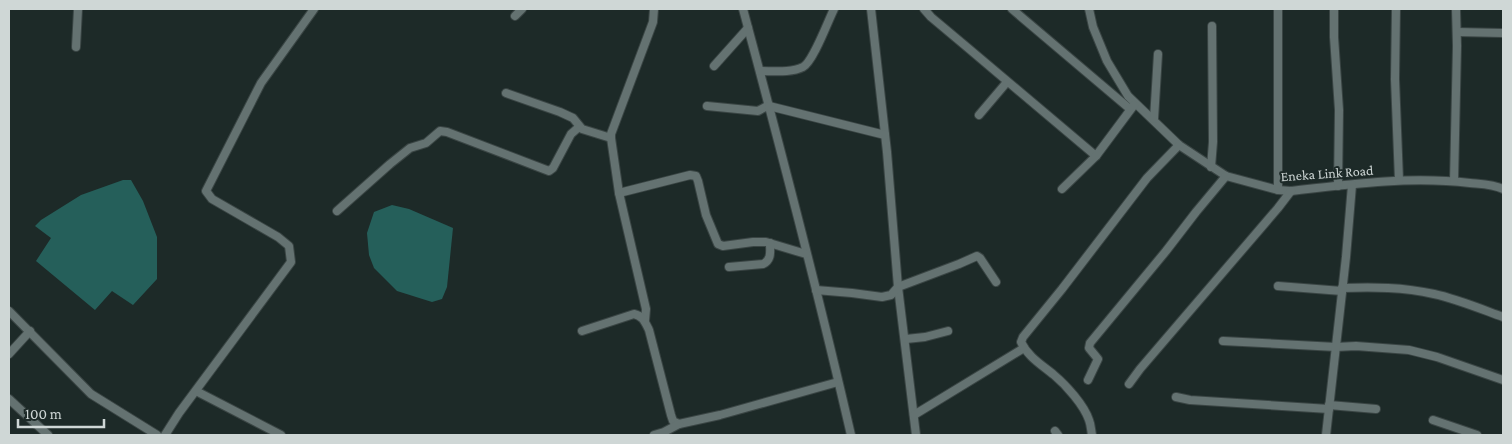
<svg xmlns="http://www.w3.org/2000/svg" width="1512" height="444" viewBox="0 0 1512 444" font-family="'Crimson Pro',serif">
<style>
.forest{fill:#255f5a}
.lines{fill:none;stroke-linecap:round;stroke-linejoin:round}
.minor-casing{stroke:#3a4544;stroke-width:10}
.minor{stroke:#647271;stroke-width:8}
.labels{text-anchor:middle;stroke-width:4;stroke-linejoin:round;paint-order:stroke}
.street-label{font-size:14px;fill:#cfd7d6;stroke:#1d2a28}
</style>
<rect width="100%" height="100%" fill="#1d2a28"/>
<g class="forest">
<path d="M123,180H131L143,201L157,237V279L133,305L112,291L95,310L36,261L51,238L35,226L41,220L81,195Z"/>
<path d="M392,205L409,209L453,228L447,287L442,299L432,302L397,291L374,268L369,255L367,233L374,212Z"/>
</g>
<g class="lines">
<defs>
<g id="minor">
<path d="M743,9C781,150 818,292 851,435"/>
<path d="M871,9L887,152L898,287L916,435"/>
<path d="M924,9L931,17L968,48L1096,156"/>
<path d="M1012,9L1130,109"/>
<path d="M1089,9L1093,27L1107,61L1128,96L1179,145L1226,176L1278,190L1291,191C1350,184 1410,176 1470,183C1480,184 1493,184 1503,189"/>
<path d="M1278,9V190"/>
<path d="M1334,9V37L1339,110L1338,186"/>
<path d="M1396,9L1395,79L1399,180"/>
<path d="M515,16L522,9"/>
<path d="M1457,32L1503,33"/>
<path d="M76,47L78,9"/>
<path d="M714,66L748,28"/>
<path d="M760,71C774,71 791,73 803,67C813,62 828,21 834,9"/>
<path d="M506,93L560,112L573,118L582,129L611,138"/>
<path d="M707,106L758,111L769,105"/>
<path d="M769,106L885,135"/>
<path d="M979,115L1007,82"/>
<path d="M1154,119L1158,54"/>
<path d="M1211,167L1213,142L1212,26"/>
<path d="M1454,181L1457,46L1456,9"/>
<path d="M1062,189L1096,156L1134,105"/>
<path d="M619,193L690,175L696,176L698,181L706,215L718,244L723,246L753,242H766L806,254"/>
<path d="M337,211L390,164L410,148L426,143L440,131L447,132L549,171L553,168L571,134L579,127"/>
<path d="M729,267L763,264C772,260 770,251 770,243"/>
<path d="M1278,286L1342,291"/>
<path d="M1342,288C1373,287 1403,287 1434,294C1457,299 1481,309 1503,317"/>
<path d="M816,290L852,293L882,297L891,295L898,287L959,264L977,256L980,258L996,282"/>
<path d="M9,311L91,394L157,435"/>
<path d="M645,321L646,309L619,193L611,138V134L653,22L654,9"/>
<path d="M582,331L634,314C643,316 645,322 649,330L671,415L673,421L679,424L720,415L838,382"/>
<path d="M906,339L925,337L948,331"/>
<path d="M1223,341L1336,347L1356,346L1409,350L1437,357L1503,380"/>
<path d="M9,354L30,331"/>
<path d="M1088,380L1098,359L1089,348L1090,343L1166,251L1196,212L1226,176"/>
<path d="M1129,384L1140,369L1278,208L1291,191"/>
<path d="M196,391L281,435"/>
<path d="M1176,397L1190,400L1329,409"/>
<path d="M9,399L48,435"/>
<path d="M1329,405L1376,409"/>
<path d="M914,415L1024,348"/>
<path d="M1433,420L1477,435"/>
<path d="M1055,431L1058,435"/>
<path d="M165,435L179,413L291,262L289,246L278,237L212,199L206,191L261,83L314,9"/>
<path d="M654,435L664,432L679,424"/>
<path d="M1092,435C1091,430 1091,425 1089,420C1084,405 1066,385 1054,375C1042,365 1028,357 1021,342L1023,337L1062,289L1147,178L1179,145"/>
<path d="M1326,435L1346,257L1352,185"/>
</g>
</defs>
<use href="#minor" class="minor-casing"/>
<use href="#minor" class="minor"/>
</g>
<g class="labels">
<g class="street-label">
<text transform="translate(1327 173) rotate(-4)" y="5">Eneka Link Road</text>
</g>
</g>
<rect width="1512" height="444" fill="none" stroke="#cfd7d6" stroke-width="20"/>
<path d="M18 419v8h86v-8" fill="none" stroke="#cfd7d6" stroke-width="2.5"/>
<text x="25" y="419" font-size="15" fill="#cfd7d6" stroke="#1d2a28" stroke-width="4" paint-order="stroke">100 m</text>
</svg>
